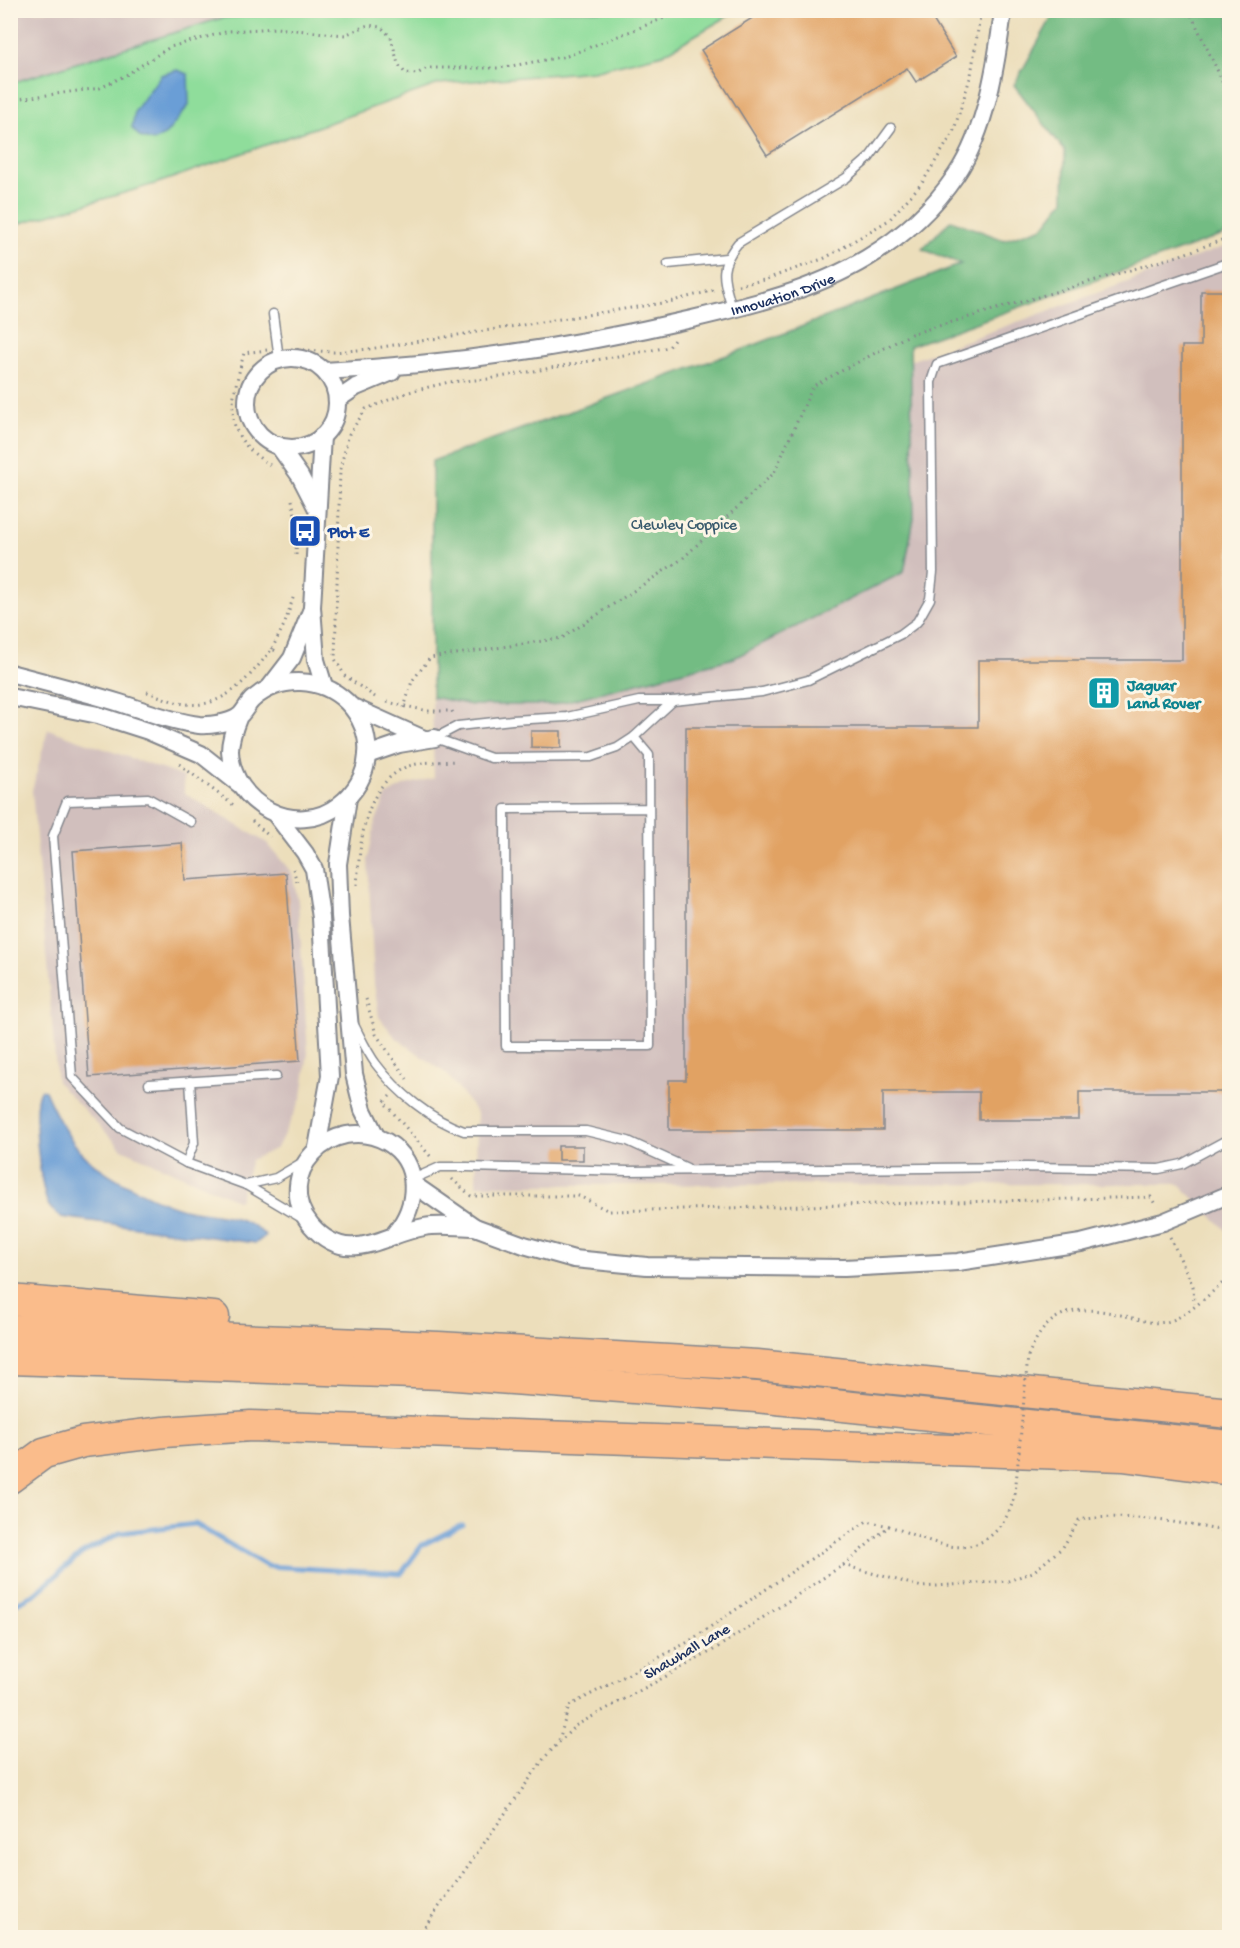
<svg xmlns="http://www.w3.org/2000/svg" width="1240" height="1948" viewBox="0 0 1240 1948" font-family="'Gochi Hand',sans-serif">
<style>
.industrial{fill:#d1bfbd}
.green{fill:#8fdd9b;stroke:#55867c;stroke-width:1.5}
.forest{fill:#73bc83;stroke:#477670;stroke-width:1.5}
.water{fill:#6a9ed6;stroke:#42669a;stroke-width:1.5}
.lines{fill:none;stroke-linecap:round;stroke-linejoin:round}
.stream{stroke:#6a9ed6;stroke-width:5}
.building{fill:#e1a263}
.service-casing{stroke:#84868c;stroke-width:11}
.minor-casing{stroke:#84868c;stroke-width:20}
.motorway-casing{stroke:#84868c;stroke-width:33}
.path{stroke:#84868c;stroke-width:3;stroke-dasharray:1.5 4.5;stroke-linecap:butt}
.service{stroke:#fff;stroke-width:8}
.minor{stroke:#fff;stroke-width:16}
.motorway{stroke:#fabc8b;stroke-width:30}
.path-bridge{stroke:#84868c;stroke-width:3;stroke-dasharray:1.5 4.5;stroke-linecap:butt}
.labels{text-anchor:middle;stroke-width:6;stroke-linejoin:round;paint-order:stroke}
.street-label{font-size:16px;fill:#1b2f5e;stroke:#fcf5e5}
.park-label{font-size:16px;fill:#385a6d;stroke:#fcf5e5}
.transit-label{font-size:16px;font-weight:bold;fill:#164399;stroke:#fcf5e5;text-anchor:start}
.culture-label{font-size:16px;font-weight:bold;fill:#0d838f;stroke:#fcf5e5;text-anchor:start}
</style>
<rect width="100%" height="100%" fill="#fcf5e5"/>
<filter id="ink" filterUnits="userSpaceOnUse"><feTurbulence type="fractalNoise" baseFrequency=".0167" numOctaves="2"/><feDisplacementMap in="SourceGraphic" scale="12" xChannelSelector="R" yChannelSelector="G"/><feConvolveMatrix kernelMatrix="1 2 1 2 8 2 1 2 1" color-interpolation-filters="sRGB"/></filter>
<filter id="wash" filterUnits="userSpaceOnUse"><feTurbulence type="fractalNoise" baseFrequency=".008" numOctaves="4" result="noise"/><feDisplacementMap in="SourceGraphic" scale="24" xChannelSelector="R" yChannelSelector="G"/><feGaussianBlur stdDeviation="1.35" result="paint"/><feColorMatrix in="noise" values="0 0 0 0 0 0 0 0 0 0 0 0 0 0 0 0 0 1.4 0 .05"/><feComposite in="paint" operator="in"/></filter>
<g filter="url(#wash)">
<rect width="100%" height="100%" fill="#ecdebb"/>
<g class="industrial">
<path d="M11,11H313L222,18L76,72L11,84Z"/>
<path d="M1229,245V1233L1179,1184L476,1185L477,1113L447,1074L395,1037L379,1017L374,984L368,860L375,823L387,795L405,785L434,778L432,697L472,705H552L734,658L904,572L914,518L910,361Z"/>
<path d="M48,729L184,777V793L267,843L292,873L298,901L308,1053L302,1097L277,1148L251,1160L239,1201L122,1149L57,1082L32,790Z"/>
</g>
<path class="green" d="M313,10L737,11L663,54L593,71L439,84L158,183L11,226V83L222,18Z"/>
<path class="forest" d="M1056,10L1229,11V233L910,346L914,518L904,572L734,658L552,705H472L432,697V461L747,348L961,264L922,249L951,220L1004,240L1043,227L1064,200L1065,151L1014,85Z"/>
<g class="water">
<path d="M177,70L188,74L189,105L166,134L153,141L140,137L132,128L135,111L161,75Z"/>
<path d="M41,1089L45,1091C55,1114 66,1136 83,1154C103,1175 160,1204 188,1210C214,1215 248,1214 265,1236L256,1243L61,1217C57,1214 50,1209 48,1204C40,1188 30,1101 41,1089Z"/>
</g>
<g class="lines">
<path class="stream" d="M10,1606L35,1594L81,1554L120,1533L195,1524L267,1566L401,1574L422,1545L462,1525"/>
</g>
<g id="blocks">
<g class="building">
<path d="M765,10H927L956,57L916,82L907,68L767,155L701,50Z"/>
<path d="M1201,291H1230V1092H1079V1120H979V1092H883V1130H669V1080H686V727H978V660H1182V346H1201Z"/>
<path d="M531,731H561V748L531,747Z"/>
<path d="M182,843L185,880L286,873L300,1061L89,1077L73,851Z"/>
<rect x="558" y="1146" width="25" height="14"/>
</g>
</g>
</g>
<g filter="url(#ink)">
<use href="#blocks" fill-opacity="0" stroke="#84868c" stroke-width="1.5"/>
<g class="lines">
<defs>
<g id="service">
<path d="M668,264L726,258"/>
<path d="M732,309C724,279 717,269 738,243L846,178L869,158L891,128"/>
<path d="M273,314L279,359"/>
<path d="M634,737L649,755L650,1046H506L505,809L649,808"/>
<path d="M435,738L458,726L512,720L567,717L639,701H673L762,692L808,680L901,634L917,622L930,599L933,572L931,382L937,364L1230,262"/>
<path d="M435,738L491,758L591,757L617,748L634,737L673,701"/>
<path d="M191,822L148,798L67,801L53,836L72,1077L120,1128L186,1163L246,1185L305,1220"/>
<path d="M353,1023C360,1036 367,1052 376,1064C397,1092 431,1120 464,1131H586L628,1141L687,1168"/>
<path d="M149,1084L276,1076"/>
<path d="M186,1163L194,1143L190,1081"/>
<path d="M413,1179L440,1167H467L628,1171L1026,1167L1159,1169L1182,1164L1230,1138"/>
<path d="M246,1185L276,1178L303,1162"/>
</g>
<g id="minor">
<circle cx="292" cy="403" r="45"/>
<path id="s1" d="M324,371C447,365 572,347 692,319C752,305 814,290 867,258C902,237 933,209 956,175C986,131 997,63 1003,10"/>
<path d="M337,400L356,387L392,372"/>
<path d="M322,436L312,607L316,660L324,686"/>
<path d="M278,445L300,476L316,507"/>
<path d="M10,673C47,683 84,692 120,703C145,711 173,722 199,725C210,726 228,723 238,717C244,713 247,704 253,699C281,675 321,677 347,702C361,716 369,736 367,755C366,775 355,793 339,805C296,839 232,804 230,751C230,739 234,728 239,716"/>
<path d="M269,688L292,658L311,611"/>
<path d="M10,697L98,715L148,731L201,754L239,784"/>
<path d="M353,707L422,738"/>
<path d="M367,755L399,744L435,738"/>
<path d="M348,798L338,864L340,916L354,1074L363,1110L376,1136"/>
<path d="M276,815L305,853L314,869L321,918L330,1076L317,1148"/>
<path d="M413,1184L475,1227L524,1245L574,1259L647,1266L844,1268L958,1262L1081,1243L1163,1222L1230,1194"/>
<path d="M395,1233C418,1206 422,1163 387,1142C332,1111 270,1176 311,1225C348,1268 383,1234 424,1227C440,1224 458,1227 475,1227"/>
</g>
<g id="motorway">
<path d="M10,1300L214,1317"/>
<path d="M10,1330L439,1347L757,1365L1230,1413"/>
<path d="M10,1359L442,1374L756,1397L1230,1446"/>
<path d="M10,1478L44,1453L83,1442L164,1432L251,1426L1123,1456L1230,1470"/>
</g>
</defs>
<use href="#service" class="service-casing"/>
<use href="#minor" class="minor-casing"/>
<use href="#motorway" class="motorway-casing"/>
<g class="path">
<path d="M1189,10L1221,78L1230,105"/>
<path d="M10,100L100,88L126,75L170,47L229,31L276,28L345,35L368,25L381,27L391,37L398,64L405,73L417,74L427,68H500L567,56L685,10"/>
<path d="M738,285L764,280L825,258L889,220L922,183L953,133L971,75L981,10"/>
<path d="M291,349L333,352L369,349L669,302L714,290"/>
<path d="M267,350L244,353C231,404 219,433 270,465"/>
<path d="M292,500L297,524L296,556"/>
<path d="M272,649L285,623L294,595"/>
<path d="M147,692C160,696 173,703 187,704C225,709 251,675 272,649L278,652"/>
<path d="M375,697L345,676L335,659L340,469L349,434L366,409L409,392L449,382L489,379L669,347L674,340"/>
<path d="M387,702L428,711H452L454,716"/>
<path d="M404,708L412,681L430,658L562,638L682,559L774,473L813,386L911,334L1178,256L1230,237"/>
<path d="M179,764L236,807"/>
<path d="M252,821L270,837"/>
<path d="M293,869L297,882"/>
<path d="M357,885C360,845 363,786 406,767C421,761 441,762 456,761"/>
<path d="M366,999L376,1034L407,1079"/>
<path d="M390,1096L384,1102L431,1157"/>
<path d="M452,1179L471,1196H579L609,1211L1151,1197L1156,1206"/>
<path d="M1170,1237L1193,1286L1194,1304"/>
<path d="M1028,1356C1047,1309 1075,1304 1121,1315C1137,1318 1150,1325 1166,1322C1187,1318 1213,1290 1230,1277"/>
<path d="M843,1565L922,1587L1008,1581L1033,1572L1063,1547L1079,1520C1129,1512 1180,1523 1230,1532"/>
<path d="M559,1740L569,1706L688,1642L867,1521L889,1526"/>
<path d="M421,1938L424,1928L545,1757L575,1726L712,1651L846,1563L889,1526C908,1532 930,1543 950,1546C986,1552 1008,1524 1015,1494"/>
</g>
<use href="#service" class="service"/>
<use href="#minor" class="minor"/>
<use href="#motorway" class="motorway"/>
<path class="path-bridge" d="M1015,1494L1028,1356"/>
</g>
</g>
<defs>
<symbol id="bus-square" viewBox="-11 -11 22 22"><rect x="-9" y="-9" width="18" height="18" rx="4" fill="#1a4fb4" stroke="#fcf5e5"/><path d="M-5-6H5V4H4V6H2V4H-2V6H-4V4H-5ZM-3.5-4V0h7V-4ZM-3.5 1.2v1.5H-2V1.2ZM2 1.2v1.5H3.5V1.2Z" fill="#fff"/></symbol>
<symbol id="building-square" viewBox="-11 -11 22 22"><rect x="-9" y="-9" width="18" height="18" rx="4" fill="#0f9aa8" stroke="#fcf5e5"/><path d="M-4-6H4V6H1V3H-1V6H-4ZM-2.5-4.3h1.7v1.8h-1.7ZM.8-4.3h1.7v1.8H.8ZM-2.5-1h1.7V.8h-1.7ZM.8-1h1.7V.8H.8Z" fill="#fff"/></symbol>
</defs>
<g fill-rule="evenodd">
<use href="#bus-square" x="286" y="512" width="38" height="38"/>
<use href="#building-square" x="1085" y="674" width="38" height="38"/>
</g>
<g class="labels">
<g class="street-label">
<text dy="6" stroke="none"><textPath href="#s1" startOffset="466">Innovation Drive</textPath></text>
<text transform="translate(686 1650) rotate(-30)" y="6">Shawhall Lane</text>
</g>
<g class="park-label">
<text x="684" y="529">Clewley Coppice</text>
</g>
<g class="transit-label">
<text x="328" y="537">Plot E</text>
</g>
<g class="culture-label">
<text x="1127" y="690">Jaguar<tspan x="1127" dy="18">Land Rover</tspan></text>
</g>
</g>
<rect width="1240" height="1948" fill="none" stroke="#fcf5e5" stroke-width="36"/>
</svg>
